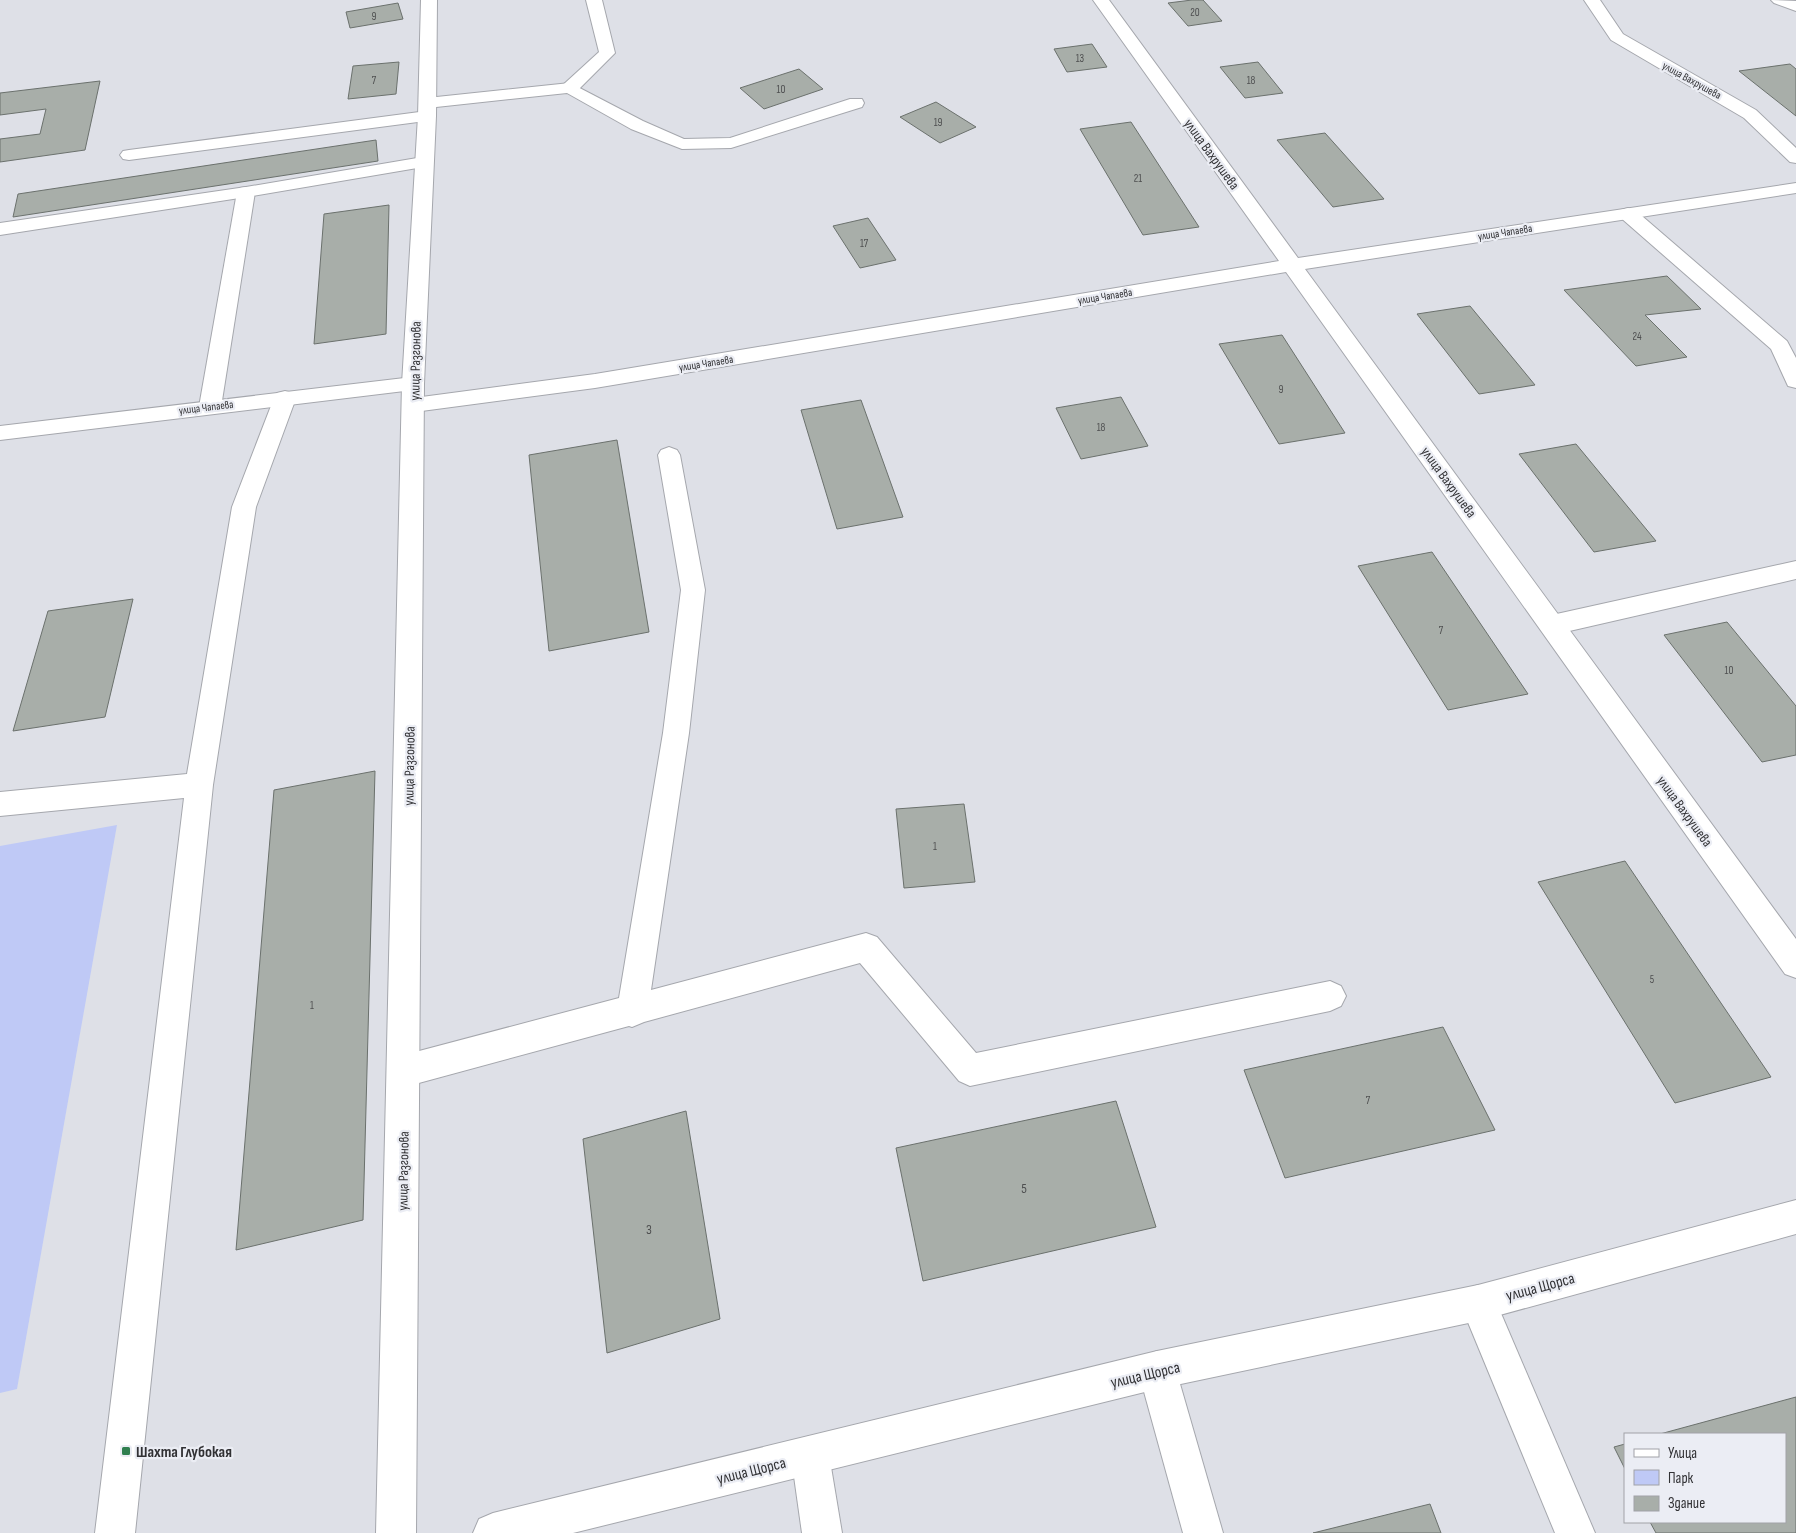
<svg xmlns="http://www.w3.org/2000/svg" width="1796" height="1533" viewBox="0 0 1796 1533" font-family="'Sofia Sans Condensed',sans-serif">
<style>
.green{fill:#bfc9f6}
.building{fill:#a8aea9;stroke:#6b716d}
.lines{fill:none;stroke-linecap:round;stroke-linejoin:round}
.service-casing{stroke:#a5a7ad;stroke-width:2}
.minor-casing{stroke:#a5a7ad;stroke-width:2}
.tertiary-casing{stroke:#a5a7ad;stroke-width:2}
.service{fill:#fff;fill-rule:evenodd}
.minor{fill:#fff;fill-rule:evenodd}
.tertiary{fill:#fff;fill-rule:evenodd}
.poi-dot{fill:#307f4f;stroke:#ebedf4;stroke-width:2}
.labels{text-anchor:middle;stroke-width:4.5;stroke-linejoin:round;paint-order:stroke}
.number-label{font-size:11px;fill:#4f5051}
.far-street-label{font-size:11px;fill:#313134;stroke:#ebedf4}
.street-label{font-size:14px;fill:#313134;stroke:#ebedf4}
.near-number-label{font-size:14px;fill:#4f5051}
.near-street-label{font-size:16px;fill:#313134;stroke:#ebedf4}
.near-poi-label{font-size:16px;font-weight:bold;fill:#313134;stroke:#ebedf4;text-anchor:start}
</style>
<rect width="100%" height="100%" fill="#dee0e7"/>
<path class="green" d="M117,825L17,1389L0,1393V846Z"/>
<g class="building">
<path d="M1192,0H1203L1222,21L1188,26L1168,3Z"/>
<path d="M398,3L403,19L350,28L346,12Z"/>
<path d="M1092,44L1107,67L1067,72L1054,49Z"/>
<path d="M399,62L396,94L348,99L353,66Z"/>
<path d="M1258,62L1283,93L1245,98L1220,67Z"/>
<path d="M1790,64L1796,69V116L1739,71Z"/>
<path d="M799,69L823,89L764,109L740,88Z"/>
<path d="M100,81L85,150L0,162V139L40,134L46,109L0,115V93Z"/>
<path d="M936,102L976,127L940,143L900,117Z"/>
<path d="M1131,122L1199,227L1143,235L1080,129Z"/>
<path d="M1325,133L1384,199L1333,207L1277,140Z"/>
<path d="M376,140L378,161L13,217L18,194Z"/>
<path d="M389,205L386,334L314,344L324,214Z"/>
<path d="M868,218L896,260L860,268L833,226Z"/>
<path d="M1667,276L1701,309L1645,315L1687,357L1636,366L1564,290Z"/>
<path d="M1470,306L1535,385L1479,394L1417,314Z"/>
<path d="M1282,335L1345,433L1279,444L1219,344Z"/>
<path d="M1121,397L1148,446L1081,459L1056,408Z"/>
<path d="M861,400L903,517L837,529L801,410Z"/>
<path d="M617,440L649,632L549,651L529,455Z"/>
<path d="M1576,444L1656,541L1594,552L1519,454Z"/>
<path d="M1432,552L1528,694L1448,710L1358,566Z"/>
<path d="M133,599L105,717L13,731L48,611Z"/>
<path d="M1727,622L1796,706V755L1762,762L1664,635Z"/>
<path d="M375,771L363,1220L236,1250L274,790Z"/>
<path d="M964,804L975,882L904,888L896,809Z"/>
<path d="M1625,861L1771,1077L1675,1103L1538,882Z"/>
<path d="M1443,1027L1495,1130L1285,1178L1244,1070Z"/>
<path d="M1116,1101L1156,1227L923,1281L896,1148Z"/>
<path d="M686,1111L720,1319L607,1353L583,1139Z"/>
<path d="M1796,1397V1533H1656L1650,1522H1785V1434H1660Z"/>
<path d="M1625,1444V1469L1614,1447Z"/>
<path d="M1430,1504L1441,1533H1313Z"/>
</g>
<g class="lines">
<defs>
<g id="service">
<path d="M586,0H602L615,53L576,92H564L562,88L564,84L599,52Z"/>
<path d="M1771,0L1796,1V11L1774,3Z"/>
<path d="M427,111L433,112L436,116L433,120L129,160L123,159L120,155L123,151L129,150Z"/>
<path d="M246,187L252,188L255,192L221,407L218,412L210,414L202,412L199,407L237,192L240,188Z"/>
<path d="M1628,208L1635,210L1787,341L1796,358V388L1788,386L1771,349L1621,218L1619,214L1621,210Z"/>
<path d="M285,391L293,393L296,398L256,507L213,785L135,1533H95L184,798L0,816V792L187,774L232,507L274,398L277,393Z"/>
<path d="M669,447L677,450L680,455L705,590L689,733L651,990L866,933L877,937L976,1053L1330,981L1341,986L1346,996L1341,1006L1330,1011L970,1086L959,1081L860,963L644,1022L632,1027L629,1026L404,1087L393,1082L388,1071L393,1060L404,1055L619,998L663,733L681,590L658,455L661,450Z"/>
<path d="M1796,561V579L1552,635L1543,632L1539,625L1543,618L1552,615Z"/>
<path d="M1478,1285L1491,1290L1595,1533H1555L1460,1303L1465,1290Z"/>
<path d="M1157,1351L1170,1357L1176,1370L1223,1533H1183L1138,1370L1144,1357Z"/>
<path d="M810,1436L824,1441L829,1455L842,1533H802L791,1455L796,1441Z"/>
</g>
<g id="minor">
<path d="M1093,0H1109L1298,258L1796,183V193L1305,269L1796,939V978L1785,974L1286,272L595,388L414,412L406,410L403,405L406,400L414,398L595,374L1279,261Z"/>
<path d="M1584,0H1600L1623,34L1756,110L1796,148V163L1790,162L1744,118L1611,40Z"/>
<path d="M570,83L643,121L684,139L730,138L850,99H862L864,103L862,107L731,148L682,149L631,129L567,93L427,108L421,107L419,103L421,99L427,98Z"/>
<path d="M423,157L429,158L432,162L429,166L246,197L0,235V223L246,187Z"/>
<path d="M413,377L421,379L424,384L421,389L0,440V426Z"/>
</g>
<g id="tertiary">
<path d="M421,0H437L436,116L424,384L416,1533H376L402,384L418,116Z"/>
<path d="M1796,1200V1234L1478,1321L1157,1389L573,1533H473L479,1519L493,1513L1157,1351L1478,1285Z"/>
</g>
</defs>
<use href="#service" class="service-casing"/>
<use href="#minor" class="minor-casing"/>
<use href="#tertiary" class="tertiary-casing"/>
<use href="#service" class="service"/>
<use href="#minor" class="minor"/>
<use href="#tertiary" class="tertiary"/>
</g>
<rect class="poi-dot" x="121" y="1446" width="10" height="10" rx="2.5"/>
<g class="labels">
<g class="number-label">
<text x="1195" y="16">20</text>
<text x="374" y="20">9</text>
<text x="1080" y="62">13</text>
<text x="374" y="84">7</text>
<text x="1251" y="84">18</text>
<text x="781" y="93">10</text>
<text x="938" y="126">19</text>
<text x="1138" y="182">21</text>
<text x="864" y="247">17</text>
<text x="1637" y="340">24</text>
<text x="1281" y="393">9</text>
<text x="1101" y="431">18</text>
<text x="1441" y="634">7</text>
<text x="1729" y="674">10</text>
<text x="935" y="850">1</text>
<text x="1652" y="983">5</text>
<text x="312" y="1009">1</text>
<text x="1368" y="1104">7</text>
</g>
<g class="far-street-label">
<text transform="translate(1692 80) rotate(29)" y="4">улица Вахрушева</text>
<text transform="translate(1505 232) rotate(-9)" y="4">улица Чапаева</text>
<text transform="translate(1105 296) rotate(-9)" y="4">улица Чапаева</text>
<text transform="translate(706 363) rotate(-9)" y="4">улица Чапаева</text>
<text transform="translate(206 407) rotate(-7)" y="4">улица Чапаева</text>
</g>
<g class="street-label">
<text transform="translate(1212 154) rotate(54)" y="5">улица Вахрушева</text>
<text transform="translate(415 361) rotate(-89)" y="5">улица Разгонова</text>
<text transform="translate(1449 482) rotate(54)" y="5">улица Вахрушева</text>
<text transform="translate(409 766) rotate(-89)" y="5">улица Разгонова</text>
<text transform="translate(1685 811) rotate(54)" y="5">улица Вахрушева</text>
<text transform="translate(403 1171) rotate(-89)" y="5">улица Разгонова</text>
</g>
<g class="near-number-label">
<text x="1024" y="1193">5</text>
<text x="649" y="1234">3</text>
</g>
<g class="near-street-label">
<text transform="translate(1540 1286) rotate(-15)" y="6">улица Щорса</text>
<text transform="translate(1145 1374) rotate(-13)" y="6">улица Щорса</text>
<text transform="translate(751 1470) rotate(-14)" y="6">улица Щорса</text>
</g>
<g class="near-poi-label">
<text x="136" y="1457">Шахта Глубокая</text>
</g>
</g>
<rect x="1624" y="1433" width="162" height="90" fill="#ebedf4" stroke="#a1a2a7"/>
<rect x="1634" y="1449" width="25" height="8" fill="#ffffff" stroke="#a1a2a7"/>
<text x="1668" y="1458" font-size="15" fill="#313134">Улица</text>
<rect x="1634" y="1470" width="25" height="15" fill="#bfc9f6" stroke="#a1a2a7"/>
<text x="1668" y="1483" font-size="15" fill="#313134">Парк</text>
<rect x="1634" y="1496" width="25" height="15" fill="#a8aea9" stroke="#a1a2a7"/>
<text x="1668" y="1508" font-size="15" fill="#313134">Здание</text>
</svg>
